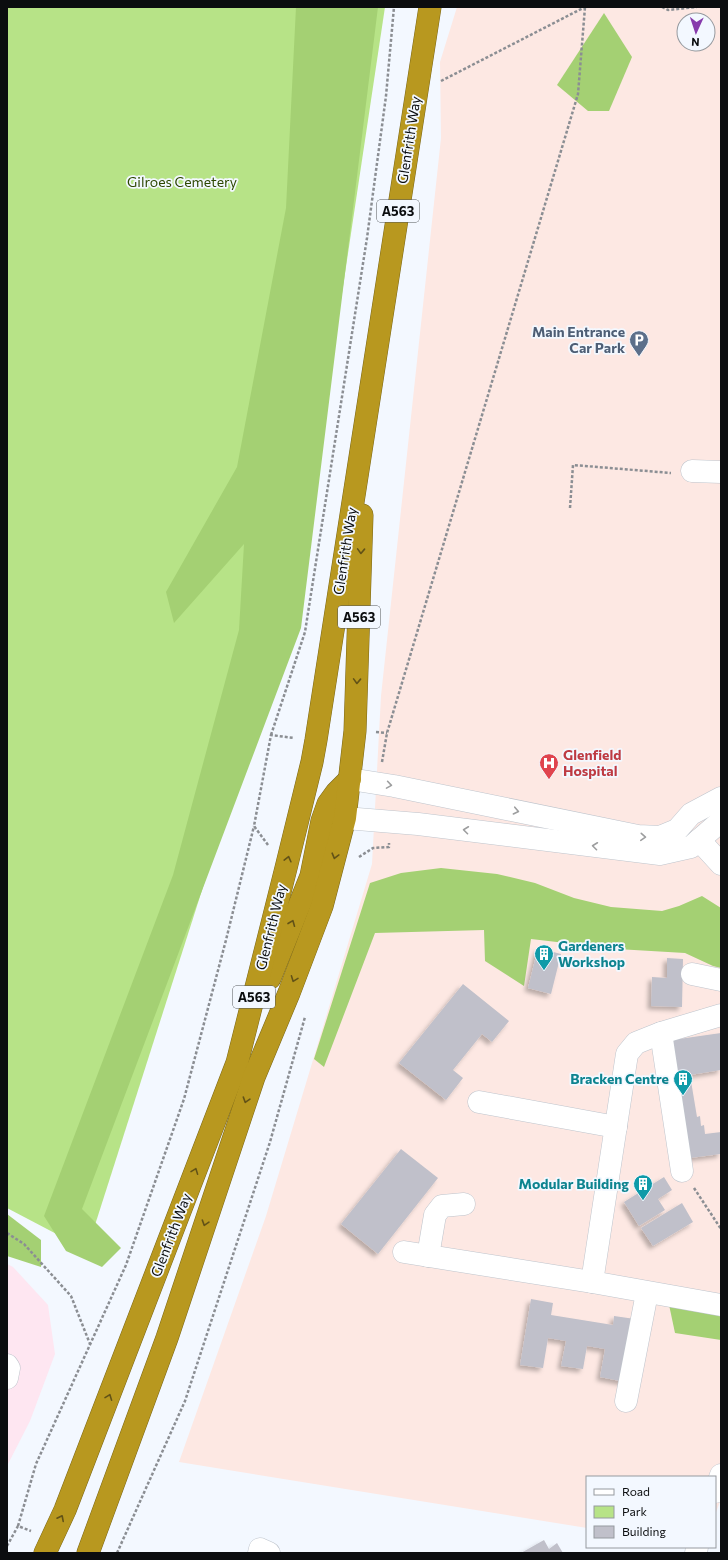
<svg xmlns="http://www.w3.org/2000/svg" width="728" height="1560" viewBox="0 0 728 1560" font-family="Commissioner,sans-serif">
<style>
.commercial{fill:#fee6f1}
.medical{fill:#fde8e3;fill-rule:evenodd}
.green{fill:#b7e387}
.forest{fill:#a4d073}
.building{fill:#c0c0ca;filter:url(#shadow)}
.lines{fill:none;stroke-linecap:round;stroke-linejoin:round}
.minor-casing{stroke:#bec4cc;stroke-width:23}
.highway-casing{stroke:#7b6719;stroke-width:23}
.path{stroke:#8b8e93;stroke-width:2.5;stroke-dasharray:3 2;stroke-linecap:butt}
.minor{stroke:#fff;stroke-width:22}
.highway{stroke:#b8981f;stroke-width:22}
.oneway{stroke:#625217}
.oneway2{stroke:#9d9e9f}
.labels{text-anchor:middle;stroke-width:3.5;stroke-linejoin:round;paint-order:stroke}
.shield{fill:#f3f8ff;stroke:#515457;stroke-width:1}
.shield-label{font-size:13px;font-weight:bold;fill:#0b0d0f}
.street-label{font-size:14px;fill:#0b0d0f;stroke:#f3f8ff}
.park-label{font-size:14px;fill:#2d4701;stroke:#f3f8ff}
.service-label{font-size:14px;font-weight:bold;fill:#4e5e75;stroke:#f3f8ff;text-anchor:end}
.health-label{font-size:14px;font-weight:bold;fill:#be3a42;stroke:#f3f8ff;text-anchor:start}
.culture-label{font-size:14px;font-weight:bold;fill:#0d838f;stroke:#f3f8ff;text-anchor:end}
</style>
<defs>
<filter id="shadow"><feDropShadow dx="-3.5" dy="3.5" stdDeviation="2" flood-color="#0004"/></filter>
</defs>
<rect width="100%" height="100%" fill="#f3f8ff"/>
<path class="commercial" d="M7,1264L13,1267L48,1305L55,1354L30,1421L7,1466Z"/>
<path class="medical" d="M457,7H721V1499L715,1515V1477H587V1528L179,1462L266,1216L372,864L381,696L441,138L440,62ZM684,20H708V44H684Z"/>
<path class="green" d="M7,7H385L297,593L87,1250L7,1208Z"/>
<g class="forest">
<path d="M296,7H378L301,628L82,1209L121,1248L102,1267L66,1251L44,1216L173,875L239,630L244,544L174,623L166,592L237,467L286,208Z"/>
<path d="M604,13L632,57L609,111H588L557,85Z"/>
<path d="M441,868L497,874L535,883L574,898L611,907L662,911L679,906L702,896L721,908V968L713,966L685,953L617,949L531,939L524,986L485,961L484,930L375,933L324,1067L314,1059L370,883L401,873Z"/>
<path d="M7,1214L41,1240V1267L7,1256Z"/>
<path d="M668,1300L721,1312V1340L675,1333Z"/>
</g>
<g class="building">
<path d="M538,948L561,954L551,994L528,988Z"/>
<path d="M667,958L683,959L682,1007L651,1006L652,977L667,978Z"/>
<path d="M463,984L509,1021L492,1042L482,1034L453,1070L463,1078L446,1100L399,1063Z"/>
<path d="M721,1033V1070L690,1075L697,1117L700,1116L701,1126L704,1125L705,1134L721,1132V1154L682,1159L665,1041Z"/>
<path d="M401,1149L438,1178L378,1254L341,1224Z"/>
<path d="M664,1177L672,1190L658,1199L665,1210L639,1226L624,1202Z"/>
<path d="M682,1203L693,1222L653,1246L641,1228Z"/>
<path d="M531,1299L553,1303L551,1315L613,1325L614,1316L635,1319L625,1382L600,1377L605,1349L587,1346L583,1369L561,1366L566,1341L548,1338L543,1368L520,1365Z"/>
<path d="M544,1540L549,1549L557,1543L563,1553H521Z"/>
</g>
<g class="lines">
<defs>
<g id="minor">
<path d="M692,471L721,472"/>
<path d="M350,779L394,786L638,836L660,837L677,830L691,814L721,798"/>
<path d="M345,818L418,824L660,854L691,847L721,821"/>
<path d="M699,840L721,864"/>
<path d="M692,974L721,980"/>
<path d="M661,1033L682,1171"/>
<path d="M479,1102L616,1127"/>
<path d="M404,1252L592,1282L721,1305"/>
<path d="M428,1256L435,1215L442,1206L464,1204"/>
<path d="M592,1282L627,1054L636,1043L661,1033L721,1015"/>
<path d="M7,1365L9,1368L7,1378"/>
<path d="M626,1401L647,1293"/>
<path d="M715,1492L721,1475"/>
<path d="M259,1553L260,1549L269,1553"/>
<path d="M696,1553L697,1547"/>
</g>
<g id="highway">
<path d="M270,978L311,876L322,821L328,804L336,793L350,779"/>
<path d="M45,1553L65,1510L237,1063L286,868L312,762L316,740L430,7"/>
<path d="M88,1553L167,1338L254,1077L289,993L322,906L345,818L355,731L362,515"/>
</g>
</defs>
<use href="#minor" class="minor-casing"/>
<use href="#highway" class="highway-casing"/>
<g class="path">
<path d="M662,7L668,10L697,7"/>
<path d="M441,81L585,7"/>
<path d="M570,508L573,465L671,473"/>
<path d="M376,732L387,733"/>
<path d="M271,735L305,632L367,238L386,96L394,7"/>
<path d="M382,762L387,733L578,94L585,7"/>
<path d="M268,845L254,826L271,735L294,738"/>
<path d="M359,857L373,848L389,847V843"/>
<path d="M694,1188L721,1229"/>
<path d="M7,1233L24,1244L71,1296L90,1344"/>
<path d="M18,1526L36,1464L126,1265L184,1099L226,940L254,826"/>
<path d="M7,1546L18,1526L31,1531"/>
<path d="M117,1553L185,1401L270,1142L305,1017"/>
</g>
<use href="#minor" class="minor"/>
<use href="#highway" class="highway"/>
</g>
<defs><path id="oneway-chevron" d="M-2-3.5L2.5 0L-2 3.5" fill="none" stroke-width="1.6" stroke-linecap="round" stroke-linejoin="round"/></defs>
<g class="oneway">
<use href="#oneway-chevron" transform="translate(361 551) rotate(92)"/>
<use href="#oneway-chevron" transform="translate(357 681) rotate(92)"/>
<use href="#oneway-chevron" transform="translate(335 856) rotate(105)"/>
<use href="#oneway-chevron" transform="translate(288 859) rotate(-76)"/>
<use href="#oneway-chevron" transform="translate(292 923) rotate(-68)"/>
<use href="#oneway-chevron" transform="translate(294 979) rotate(111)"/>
<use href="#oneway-chevron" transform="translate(246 1100) rotate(108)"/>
<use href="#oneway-chevron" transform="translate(195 1171) rotate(-69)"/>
<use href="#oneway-chevron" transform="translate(205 1223) rotate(108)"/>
<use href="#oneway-chevron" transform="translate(109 1397) rotate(-69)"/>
<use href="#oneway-chevron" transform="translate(61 1518) rotate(-63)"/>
</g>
<g class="oneway2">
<use href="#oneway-chevron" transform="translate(389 785) rotate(9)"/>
<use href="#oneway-chevron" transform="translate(516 811) rotate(12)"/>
<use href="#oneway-chevron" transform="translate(466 830) rotate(-173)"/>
<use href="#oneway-chevron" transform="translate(643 837) rotate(4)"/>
<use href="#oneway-chevron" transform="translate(595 846) rotate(-173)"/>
</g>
<defs>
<symbol id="parking-pin" viewBox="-11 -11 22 30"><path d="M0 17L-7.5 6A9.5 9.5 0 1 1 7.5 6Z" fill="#5c6f8a" stroke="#f3f8ff"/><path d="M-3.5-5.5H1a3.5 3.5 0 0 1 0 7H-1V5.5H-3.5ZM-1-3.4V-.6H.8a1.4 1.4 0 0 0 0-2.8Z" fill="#fff"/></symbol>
<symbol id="hospital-pin" viewBox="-11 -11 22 30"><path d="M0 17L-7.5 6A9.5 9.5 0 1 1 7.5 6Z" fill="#e0444e" stroke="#f3f8ff"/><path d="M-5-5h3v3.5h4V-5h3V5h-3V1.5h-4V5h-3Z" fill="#fff"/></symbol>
<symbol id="building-pin" viewBox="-11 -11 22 30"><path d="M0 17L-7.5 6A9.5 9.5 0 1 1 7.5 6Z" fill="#0f9aa8" stroke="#f3f8ff"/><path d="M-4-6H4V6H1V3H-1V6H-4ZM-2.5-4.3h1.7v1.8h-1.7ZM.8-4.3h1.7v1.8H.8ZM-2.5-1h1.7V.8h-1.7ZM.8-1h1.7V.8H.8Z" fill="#fff"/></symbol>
</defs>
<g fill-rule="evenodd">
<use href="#parking-pin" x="628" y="329" width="22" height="30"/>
<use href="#hospital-pin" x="538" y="752" width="22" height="30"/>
<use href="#building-pin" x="533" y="943" width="22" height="30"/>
<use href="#building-pin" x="672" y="1068" width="22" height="30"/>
<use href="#building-pin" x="632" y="1173" width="22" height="30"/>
</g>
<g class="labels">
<g class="shield">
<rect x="377" y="200" width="42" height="22" rx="3"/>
<rect x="338" y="606" width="42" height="22" rx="3"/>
<rect x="233" y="986" width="42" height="22" rx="3"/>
</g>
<g class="shield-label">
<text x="398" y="216">A563</text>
<text x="359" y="622">A563</text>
<text x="254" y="1002">A563</text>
</g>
<g class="street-label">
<text transform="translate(409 140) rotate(-81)" y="5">Glenfrith Way</text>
<text transform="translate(345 551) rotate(-81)" y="5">Glenfrith Way</text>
<text transform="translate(271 927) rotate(-76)" y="5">Glenfrith Way</text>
<text transform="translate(171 1235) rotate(-69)" y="5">Glenfrith Way</text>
</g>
<g class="park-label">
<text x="182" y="187">Gilroes Cemetery</text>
</g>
<g class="service-label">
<text x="625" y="337">Main Entrance<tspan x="625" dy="16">Car Park</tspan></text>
</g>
<g class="health-label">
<text x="563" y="760">Glenfield<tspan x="563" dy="16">Hospital</tspan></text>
</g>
<g class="culture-label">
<text x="558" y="951" text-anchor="start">Gardeners<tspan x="558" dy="16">Workshop</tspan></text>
<text x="669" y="1084">Bracken Centre</text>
<text x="629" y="1189">Modular Building</text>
</g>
</g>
<rect width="728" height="1560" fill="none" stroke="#0b0d0f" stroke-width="16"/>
<rect x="586" y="1476" width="130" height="72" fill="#f3f8ff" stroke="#969a9f"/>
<rect x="594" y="1489" width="20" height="6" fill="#ffffff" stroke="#969a9f"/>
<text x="622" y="1496" font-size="12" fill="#0b0d0f">Road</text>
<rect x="594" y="1506" width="20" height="12" fill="#b7e387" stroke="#969a9f"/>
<text x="622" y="1516" font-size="12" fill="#0b0d0f">Park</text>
<rect x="594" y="1526" width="20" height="12" fill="#c0c0ca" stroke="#969a9f"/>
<text x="622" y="1536" font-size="12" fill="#0b0d0f">Building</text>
<g transform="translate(696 32) rotate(183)"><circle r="19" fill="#f3f8ff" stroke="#969a9f"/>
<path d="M0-3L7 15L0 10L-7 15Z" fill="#873bac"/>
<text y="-6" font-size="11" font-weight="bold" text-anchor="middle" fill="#0b0d0f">N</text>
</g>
</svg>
